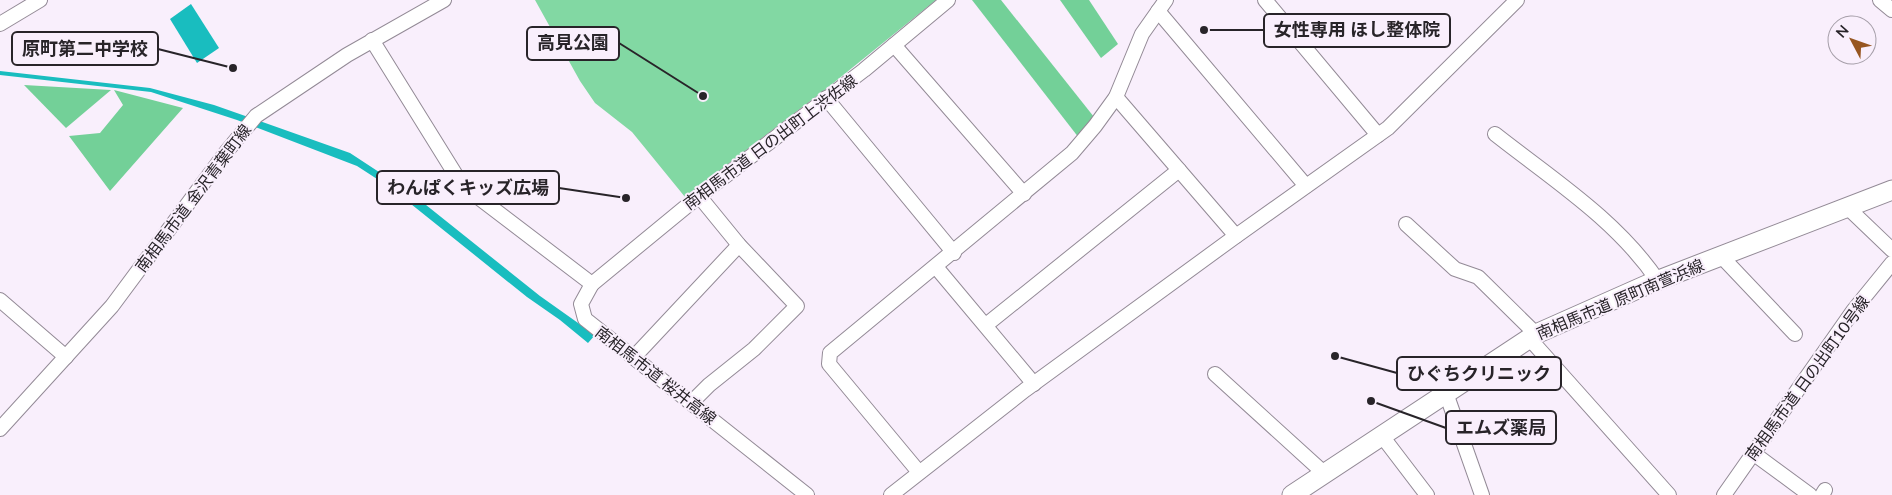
<svg xmlns="http://www.w3.org/2000/svg" width="1892" height="495" viewBox="0 0 1892 495" font-family="Lato,'Noto Sans JP',sans-serif">
<style>
.green{fill:#82d8a3}
.forest{fill:#73d098}
.water{fill:#19bdbf}
.lines{fill:none;stroke-linecap:round;stroke-linejoin:round}
.street-casing{stroke:#938a96;stroke-width:16}
.secondary-casing{stroke:#938a96;stroke-width:21}
.street{stroke:#fff;stroke-width:14}
.secondary{stroke:#fff;stroke-width:19}
.labels{text-anchor:middle;stroke-width:4;stroke-linejoin:round;paint-order:stroke}
.street-label{font-size:16px;fill:#282429;stroke:#f9effc}
.leader{fill:none;stroke:#282429;stroke-width:2}
.callout-dot{fill:#282429;stroke:#f9effc;stroke-width:2}
.callout{fill:#f9effc;stroke:#282429;stroke-width:2}
.callout-label{font-size:18px;text-anchor:middle;font-weight:bold;fill:#282429}
</style>
<rect width="100%" height="100%" fill="#f9effc"/>
<path class="green" d="M535,0H936L826,89L685,197L632,132L595,103L580,81Z"/>
<g class="forest">
<path d="M972,0H1001L1094,117L1079,138Z"/>
<path d="M1060,0H1089L1118,44L1101,58Z"/>
<path d="M24,85L111,90L66,128Z"/>
<path d="M114,90L183,108L110,191L69,136L100,133L123,105Z"/>
</g>
<g class="water">
<path d="M191,4L219,48L197,63L170,19Z"/>
<path d="M0,71L150,88L214,105L350,153L411,193L540,296L595,335L588,343L560,320L527,297L391,188L357,166L237,120L151,92L0,75Z"/>
</g>
<g class="lines">
<defs>
<g id="street">
<path d="M1265,0L1378,135"/>
<path d="M1880,0L1892,10"/>
<path d="M1158,11L1306,186"/>
<path d="M0,24L40,0"/>
<path d="M372,40L462,185L592,284L581,304L585,319L807,495"/>
<path d="M894,45L1024,194"/>
<path d="M1116,97L1236,236"/>
<path d="M826,98L954,253"/>
<path d="M1495,134C1552,179 1617,220 1658,281"/>
<path d="M1846,206L1892,250"/>
<path d="M1406,224L1455,269L1478,277L1536,334"/>
<path d="M1721,256L1795,334"/>
<path d="M936,267L1034,384"/>
<path d="M592,284L699,196L864,70L948,0"/>
<path d="M0,300L66,357"/>
<path d="M986,325L1179,170"/>
<path d="M1529,338L1669,495"/>
<path d="M634,357L739,245"/>
<path d="M1215,374L1325,474"/>
<path d="M1446,393L1482,495"/>
<path d="M691,403L709,385L754,349L797,306L739,245L699,196"/>
<path d="M0,429L112,306L227,151L256,116L347,55L444,0"/>
<path d="M1382,436L1427,495"/>
<path d="M1753,453L1810,495"/>
<path d="M918,471L829,364L830,353L1072,153L1095,126L1116,97L1142,34L1166,0"/>
<path d="M891,495L1025,390L1236,236L1388,128L1517,0"/>
<path d="M1724,495L1853,311L1892,263"/>
<path d="M1822,495L1825,490"/>
</g>
<path id="secondary" d="M1292,495L1536,334L1651,283L1892,190"/>
</defs>
<use href="#street" class="street-casing"/>
<use href="#secondary" class="secondary-casing"/>
<use href="#street" class="street"/>
<use href="#secondary" class="secondary"/>
</g>
<g class="labels">
<g class="street-label">
<text transform="translate(770 142) rotate(-37)" y="6">南相馬市道 日の出町上渋佐線</text>
<text transform="translate(193 198) rotate(-53)" y="6">南相馬市道 金沢青葉町線</text>
<text transform="translate(1620 299) rotate(-23)" y="6">南相馬市道 原町南萱浜線</text>
<text transform="translate(656 375) rotate(38)" y="6">南相馬市道 桜井高線</text>
<text transform="translate(1807 378) rotate(-54)" y="6">南相馬市道 日の出町10号線</text>
</g>
</g>
<path class="leader" d="M1204 30L1264 30M703 96L619 43M233 68L158 49M626 198L559 188M1335 356L1397 373M1371 401L1446 428"/>
<g class="callout-dot">
<circle cx="1204" cy="30" r="5"/>
<circle cx="703" cy="96" r="5"/>
<circle cx="233" cy="68" r="5"/>
<circle cx="626" cy="198" r="5"/>
<circle cx="1335" cy="356" r="5"/>
<circle cx="1371" cy="401" r="5"/>
</g>
<g class="callout">
<rect x="1264" y="14" width="186" height="33" rx="5"/>
<rect x="527" y="27" width="92" height="33" rx="5"/>
<rect x="12" y="32" width="146" height="33" rx="5"/>
<rect x="377" y="171" width="182" height="33" rx="5"/>
<rect x="1397" y="357" width="164" height="33" rx="5"/>
<rect x="1446" y="411" width="110" height="33" rx="5"/>
</g>
<g class="callout-label">
<text x="1357" y="36">女性専用 ほし整体院</text>
<text x="573" y="49">高見公園</text>
<text x="85" y="55">原町第二中学校</text>
<text x="468" y="194">わんぱくキッズ広場</text>
<text x="1479" y="380">ひぐちクリニック</text>
<text x="1501" y="434">エムズ薬局</text>
</g>
<g transform="translate(1852 40) rotate(311)"><circle r="24" fill="#f9effc" stroke="#a59ea8"/>
<path d="M0-4L9 19L0 12L-9 19Z" fill="#975621"/>
<text y="-8" font-size="14" font-weight="bold" text-anchor="middle" fill="#282429">N</text>
</g>
</svg>
